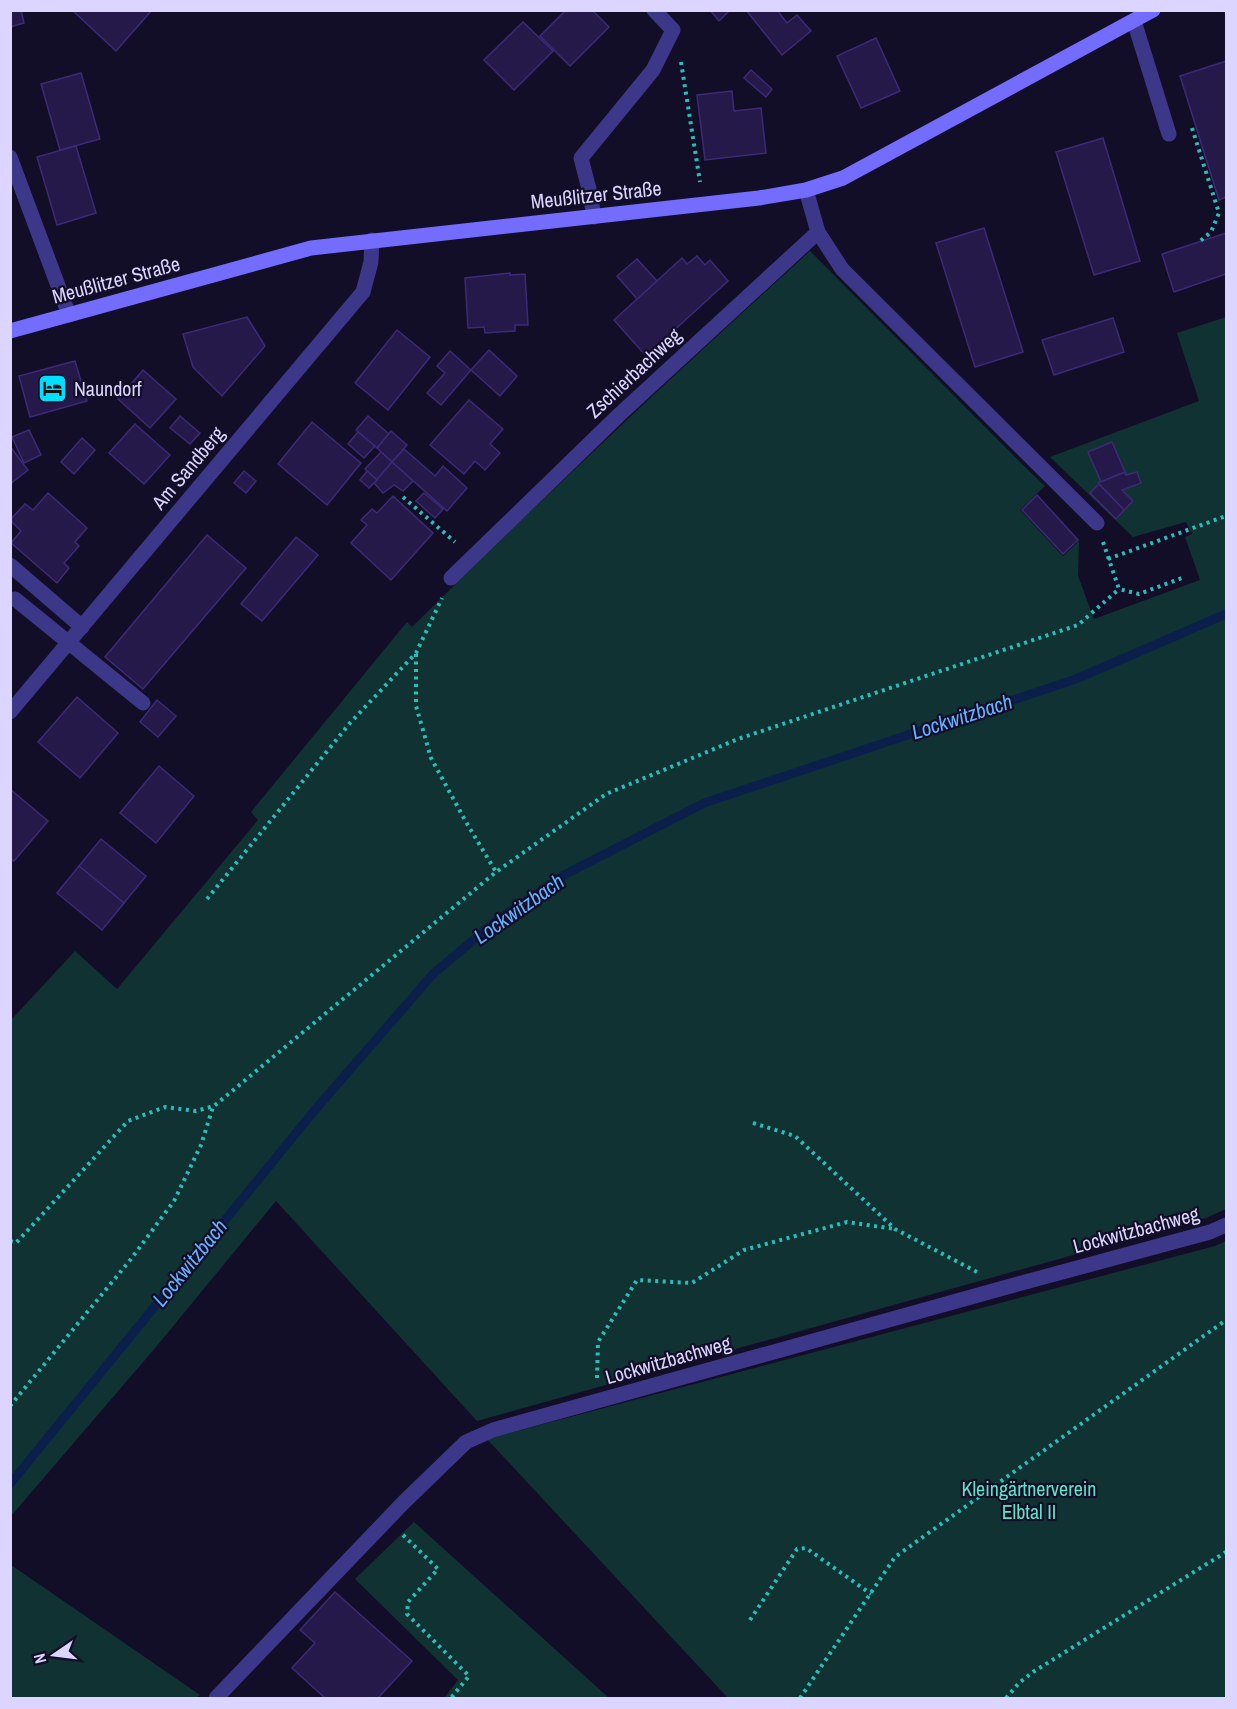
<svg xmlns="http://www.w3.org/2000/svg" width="1237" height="1709" viewBox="0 0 1237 1709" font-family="'Archivo Narrow',sans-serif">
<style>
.green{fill:#113232}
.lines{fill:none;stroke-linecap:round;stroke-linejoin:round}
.stream{stroke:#0a204b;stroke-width:9}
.building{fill:#25194a;stroke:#3c2a77;stroke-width:1.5}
.path{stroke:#2abeba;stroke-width:4;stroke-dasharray:3 4.5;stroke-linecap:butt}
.lane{stroke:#3d3789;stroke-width:15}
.street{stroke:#3d3789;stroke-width:15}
.secondary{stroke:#746cff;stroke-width:15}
.labels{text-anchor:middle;stroke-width:4.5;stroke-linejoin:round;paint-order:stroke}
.street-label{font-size:20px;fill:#dbd5ff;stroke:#130e28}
.poi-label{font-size:20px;fill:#dbd5ff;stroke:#130e28;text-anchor:start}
.park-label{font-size:20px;fill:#5be5c7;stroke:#130e28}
.water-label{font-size:21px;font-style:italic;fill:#63b2ff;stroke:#130e28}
</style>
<rect width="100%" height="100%" fill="#130e28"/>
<g class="green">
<path d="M810,251L1024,466L1045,486L1020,510L1063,556L1079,541L1078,576L1094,619L1200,580L1185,537L1192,534L1186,522L1133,537L1050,457L1199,401L1177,333L1226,317V1209L1206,1218L477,1421L276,1201L156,1347L11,1516V1020L75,951L117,989L258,820L251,812L407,622L412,627C542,498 675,374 810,251Z"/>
<path d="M1226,1241V1698H728L487,1439L1215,1246Z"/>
<path d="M414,1522L609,1698H444L458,1680L355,1579Z"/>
<path d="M10,1565H11L200,1695L196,1698H11Z"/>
</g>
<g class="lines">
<path class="stream" d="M10,1484L314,1111L433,974L496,921L564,875L704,803L1076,679L1226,614"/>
</g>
<g class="building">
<path d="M10,10H21L24,23L10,27Z"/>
<path d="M72,10H152L116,51Z"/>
<path d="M566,10H592L609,27L570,66L540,36Z"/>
<path d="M710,10H730L719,21Z"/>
<path d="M746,10H777L787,23L797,15L811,31L782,55Z"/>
<path d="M523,22L553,51L514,90L484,60Z"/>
<path d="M876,38L900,91L861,108L837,56Z"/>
<path d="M1226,61V197L1219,200L1180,76Z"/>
<path d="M751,70L772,89L766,97L744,78Z"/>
<path d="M81,73L100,139L60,150L41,84Z"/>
<path d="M732,91L734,111L761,108L766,153L705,160L697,95Z"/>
<path d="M1103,138L1140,261L1094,275L1056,152Z"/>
<path d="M76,146L96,213L57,225L37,157Z"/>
<path d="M984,228L1023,352L975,367L936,243Z"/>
<path d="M1226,233V274L1174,292L1162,254Z"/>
<path d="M697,256L705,265L710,260L728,281L646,356L614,320L682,258L687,264Z"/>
<path d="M637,259L657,281L637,299L617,276Z"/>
<path d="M510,273V275L525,274L528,325H515V331L485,333L484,327L468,328L465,278Z"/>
<path d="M247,317L265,346L222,396L193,367L183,334Z"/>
<path d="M1113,318L1124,352L1054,375L1042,340Z"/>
<path d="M397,330L430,357L388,410L355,383Z"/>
<path d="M489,350L517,376L500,396L471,370Z"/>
<path d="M450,351L471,370L441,405L427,393L445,373L437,366Z"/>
<path d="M75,361L87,401L30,417L19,376Z"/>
<path d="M143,370L176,399L150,428L118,399Z"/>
<path d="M469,400L503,429L490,444L500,453L485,470L475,461L464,474L430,445Z"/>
<path d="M180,416L200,433L190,444L170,428Z"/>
<path d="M368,416L389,434L377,448L356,430Z"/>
<path d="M312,422L361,463L327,505L278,464Z"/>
<path d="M135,424L170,455L144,484L109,453Z"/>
<path d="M29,430L41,455L24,463L12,437Z"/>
<path d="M391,431L407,445L392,462L377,448Z"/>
<path d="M358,432L375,446L364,458L348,444Z"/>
<path d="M82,438L95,450L74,474L61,462Z"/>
<path d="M1112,442L1125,472L1101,482L1088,452Z"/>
<path d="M12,449L28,470L10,484V450Z"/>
<path d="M404,449L435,476L443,466L467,488L447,511L392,462Z"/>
<path d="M381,452L392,462L377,480L365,469Z"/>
<path d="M392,462L413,481L403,491L394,485L383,493L374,483Z"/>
<path d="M244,471L256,481L246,493L234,483Z"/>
<path d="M367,471L377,480L369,488L360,480Z"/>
<path d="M1125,472L1126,475L1137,472L1141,483L1122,490L1133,501L1124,510L1098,483Z"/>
<path d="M1099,484L1124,510L1116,519L1090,493Z"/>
<path d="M48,493L87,528L75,542L79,546L64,563L69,568L57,583L11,543L21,531L10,520L25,504L33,510Z"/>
<path d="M424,493L443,509L435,518L416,501Z"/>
<path d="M1037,495L1078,540L1063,554L1022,510Z"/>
<path d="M393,496L433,533L391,580L351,543L367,525L361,520L372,509L377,513Z"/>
<path d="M207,535L246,568L143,689L105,657Z"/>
<path d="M296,537L318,555L262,621L241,604Z"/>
<path d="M77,697L118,733L80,778L38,742Z"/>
<path d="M157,700L176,716L158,737L140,722Z"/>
<path d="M159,766L194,796L156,843L120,813Z"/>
<path d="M10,789L48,821L14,861L10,858Z"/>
<path d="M101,839L146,876L124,903L79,866Z"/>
<path d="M79,866L124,903L102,930L57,893Z"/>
<path d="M335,1592L412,1661L378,1698H325L292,1668L315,1643L300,1630Z"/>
</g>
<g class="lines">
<g class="path">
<path d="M681,62L700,182"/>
<path d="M1192,128L1219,213L1211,232L1199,242"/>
<path d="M403,497L455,542"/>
<path d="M1103,542L1119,589L1139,594L1182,578"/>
<path d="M1108,559L1226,516"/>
<path d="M416,654V706L431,758L466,822L496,872"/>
<path d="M207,899L350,723L416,653L442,598"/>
<path d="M753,1123L795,1136L895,1229L979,1273"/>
<path d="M10,1241L16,1243L128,1121L165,1107L196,1111L214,1106L496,872L606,794L738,739L1078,625L1119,589"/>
<path d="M597,1378L598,1342L637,1280L692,1283L744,1250L847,1222L895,1229"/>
<path d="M10,1406L131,1259L174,1201L201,1145L213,1107"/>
<path d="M403,1535L438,1569L408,1602L407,1614L469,1676L451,1698"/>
<path d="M750,1620L797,1549L806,1548L871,1594"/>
<path d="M800,1698L895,1557L1226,1320"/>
<path d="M1006,1698L1019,1683L1033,1672L1226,1552"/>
</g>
<g class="lane">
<path d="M1134,21L1169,134"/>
<path d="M10,157L69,315"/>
<path d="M818,232L842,269L1097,523"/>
<path d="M10,565L82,627"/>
<path d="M451,578L620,414L818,232L806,190"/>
<path d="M15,599L143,703"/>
<path d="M216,1698L404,1502L466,1442L493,1430L1007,1287L1210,1232L1226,1225"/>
</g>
<g class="street">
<path d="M594,217L590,193L581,158L653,70L673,30L654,10"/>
<path d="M10,712L363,292L371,262L372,240"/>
</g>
<path class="secondary" d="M10,331L311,248L759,198L806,190L843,178L1153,10"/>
</g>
<defs>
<symbol id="hotel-square" viewBox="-11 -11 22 22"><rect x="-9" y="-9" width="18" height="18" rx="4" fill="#01dfff" stroke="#130e28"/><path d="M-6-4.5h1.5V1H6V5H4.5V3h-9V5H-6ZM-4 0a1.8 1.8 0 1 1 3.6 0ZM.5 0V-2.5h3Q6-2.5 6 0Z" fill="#111"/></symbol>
</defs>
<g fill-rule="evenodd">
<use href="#hotel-square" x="36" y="372" width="33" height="33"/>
</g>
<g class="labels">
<g class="street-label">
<text transform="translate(596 195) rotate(-6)" y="7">Meußlitzer Straße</text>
<text transform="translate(116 280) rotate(-15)" y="7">Meußlitzer Straße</text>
<text transform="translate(634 373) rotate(-43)" y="7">Zschierbachweg</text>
<text transform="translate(188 468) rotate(-50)" y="7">Am Sandberg</text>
<text transform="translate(1136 1230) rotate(-15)" y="7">Lockwitzbachweg</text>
<text transform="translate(668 1360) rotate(-16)" y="7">Lockwitzbachweg</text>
</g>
<g class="poi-label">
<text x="74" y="396">Naundorf</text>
</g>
<g class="park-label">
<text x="1029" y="1496">Kleingärtnerverein<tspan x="1029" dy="23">Elbtal II</tspan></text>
</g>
<g class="water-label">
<text transform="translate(962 717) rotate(-18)" y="7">Lockwitzbach</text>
<text transform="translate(519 909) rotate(-35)" y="7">Lockwitzbach</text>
<text transform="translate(190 1263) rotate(-51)" y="7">Lockwitzbach</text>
</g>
</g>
<rect width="1237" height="1709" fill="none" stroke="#dbd5ff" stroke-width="24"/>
<g transform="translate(54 1655) rotate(256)" stroke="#130e28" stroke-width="4.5" paint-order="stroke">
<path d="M0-4.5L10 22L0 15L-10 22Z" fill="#dbd5ff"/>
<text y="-9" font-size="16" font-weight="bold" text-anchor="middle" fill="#dbd5ff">N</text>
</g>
</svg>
